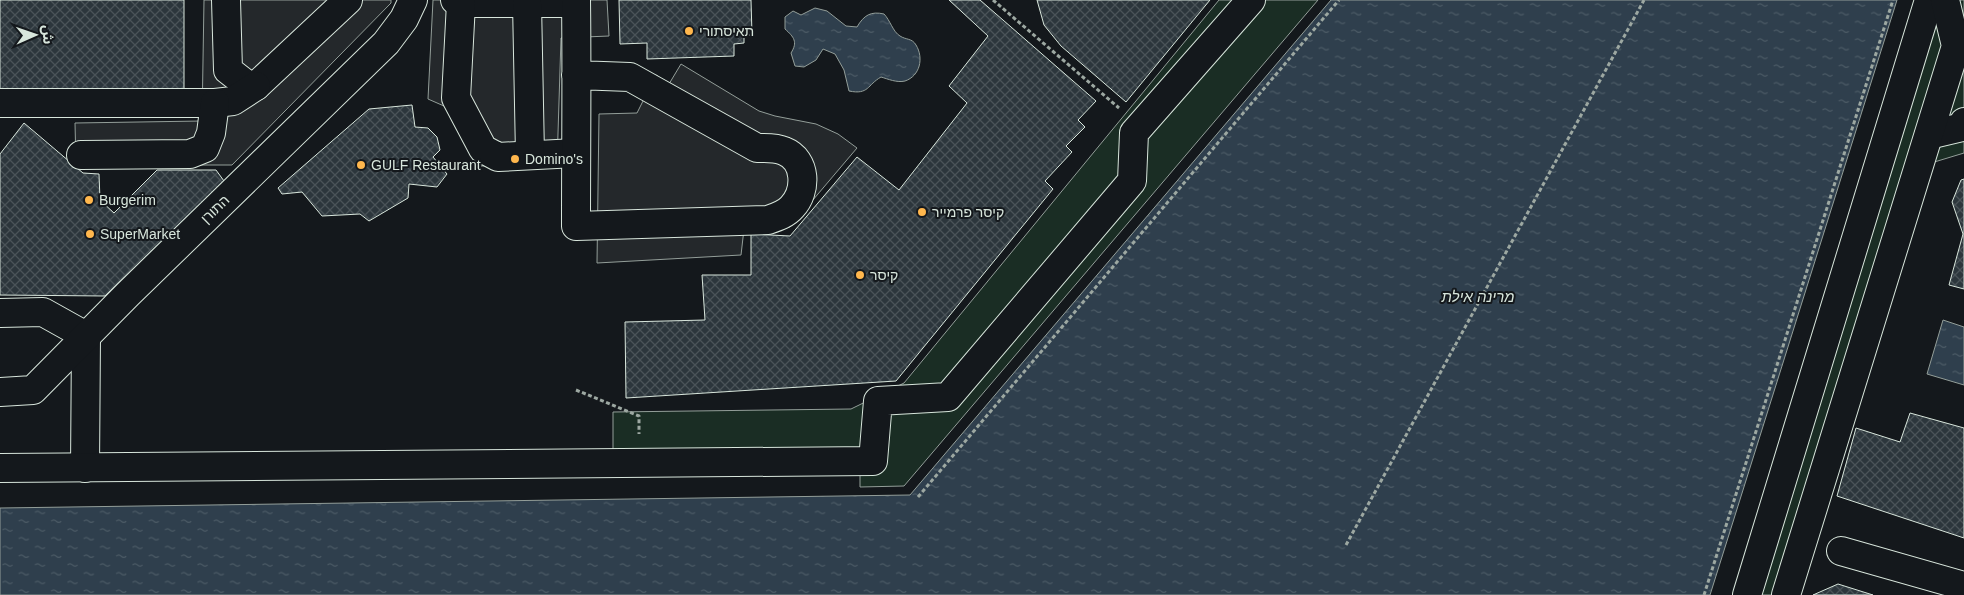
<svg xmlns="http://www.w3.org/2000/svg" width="1964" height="595" viewBox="0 0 1964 595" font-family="Arial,'Noto Sans Arabic','Noto Sans Hebrew',sans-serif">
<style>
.green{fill:#1a2d24;stroke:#939e99}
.parking{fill:#24282b;stroke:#939e99}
.water{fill:url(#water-ripples);stroke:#939e99}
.building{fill:url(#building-cross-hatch);stroke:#d8e6dc}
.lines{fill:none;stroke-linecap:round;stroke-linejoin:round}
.minor-casing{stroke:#d8e6dc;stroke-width:30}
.path{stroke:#9da8a2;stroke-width:3;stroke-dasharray:4 2.5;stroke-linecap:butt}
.minor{stroke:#14181c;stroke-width:28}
.poi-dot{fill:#ffb74d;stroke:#14181c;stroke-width:2}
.labels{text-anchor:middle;stroke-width:4;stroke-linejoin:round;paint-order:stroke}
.poi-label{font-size:14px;fill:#d8e6dc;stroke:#14181c;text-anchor:start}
.street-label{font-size:14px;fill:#d8e6dc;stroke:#14181c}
.water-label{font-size:15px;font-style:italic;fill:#d8e6dc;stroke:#14181c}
</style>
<defs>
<pattern id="water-ripples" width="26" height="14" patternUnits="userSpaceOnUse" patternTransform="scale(1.25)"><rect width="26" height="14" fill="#2f3f4d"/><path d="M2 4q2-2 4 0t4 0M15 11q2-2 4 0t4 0" fill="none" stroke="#4c5b66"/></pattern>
<pattern id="building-cross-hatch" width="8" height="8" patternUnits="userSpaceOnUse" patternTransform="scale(1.25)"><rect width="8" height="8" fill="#2c363c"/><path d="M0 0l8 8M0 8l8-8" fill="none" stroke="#4a5358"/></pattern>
</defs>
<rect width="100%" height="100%" fill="#14181c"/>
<g class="green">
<path d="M1219,0H1318L904,486L860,487V448L613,455V412L851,409L904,383Z"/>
<path d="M1919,0H1964V153L1931,163L1798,595H1738Z"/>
</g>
<g class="parking">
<path d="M204,0H391V3L232,165H76L75,123L202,121Z"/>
<path d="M433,0H607L609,36L561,38L557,165L479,166L455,116L444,106L428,99Z"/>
<path d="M681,64L759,111L775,116L816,124L838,134L857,148L790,227L744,229L741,255L597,263L599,114L637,113L656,75L669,84Z"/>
</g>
<g class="water">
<path d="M1331,0H1897L1710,595H0V508L910,495Z"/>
<path d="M815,8L827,11L846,26L857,27C864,15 871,11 884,14C890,20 893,32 900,36C906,40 912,38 916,45C924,58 920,76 905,81C897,83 888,79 881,77C867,85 869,95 849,91L844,70L835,54L823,49L816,60L804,67L795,66L791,53C798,42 794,37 785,29V17L793,11L801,15Z"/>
<path d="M1943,320L1964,327V385L1927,374Z"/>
</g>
<g class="building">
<path d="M0,0H184V93L0,92Z"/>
<path d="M619,0H751L752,35H744V43L734,44V56L647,59V43L620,44Z"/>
<path d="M949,0H980L1096,101L1078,120L1085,127L1066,146L1072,152L1045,181L1053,189L896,381L626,398L625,322L705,320L702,275H751V234L790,236L857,157L899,190L967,103L949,86L988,36Z"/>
<path d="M1037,0H1210L1126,102L1061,46L1044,25Z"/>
<path d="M412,105L415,127L428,128L437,137L440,150L433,157L447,174L437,187L409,184L408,198L369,221L360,214L322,216L302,192L282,194L278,188L369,109Z"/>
<path d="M24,123L83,173L99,174L100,200L114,213L157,170H216L224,181L105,296L0,295V154Z"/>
<path d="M1964,179V289L1949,285L1963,234L1952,202L1961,180Z"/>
<path d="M1910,413L1964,428V538L1837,496L1856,428L1900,442Z"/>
<path d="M1838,584L1873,595H1813Z"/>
</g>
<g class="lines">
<defs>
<g id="minor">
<path d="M226,0L228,70L246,84L256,86L348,0"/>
<path d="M455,0L461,3H576"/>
<path d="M461,3L456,98L483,149L498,157L576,153"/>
<path d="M527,3L530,155"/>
<path d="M576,75L630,77L757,148C766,148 775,147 784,151C807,160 807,191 792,207C786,214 777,217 768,220L576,226C576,150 577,75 576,0"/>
<path d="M0,103H215L233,101L256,86"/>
<path d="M1929,135L1962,127L1964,122"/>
<path d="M81,155L190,154L205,148L211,133L215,103"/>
<path d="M0,313L43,312L86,336L85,468"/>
<path d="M0,392L33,390L128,294L386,43L404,19L413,0"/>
<path d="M0,468L873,461L878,401L948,397L1132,181L1134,133L1251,0"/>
<path d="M1841,551L1964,586"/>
<path d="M1747,595L1929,0"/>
<path d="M1786,595L1956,46L1945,0"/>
</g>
</defs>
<use href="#minor" class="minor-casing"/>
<g class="path">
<path d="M993,0L1119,108"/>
<path d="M576,390L639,416V434"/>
<path d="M918,497L1339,0"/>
<path d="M1346,545L1644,0"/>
<path d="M1704,595L1893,0"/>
</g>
<use href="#minor" class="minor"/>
</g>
<g class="poi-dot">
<circle cx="689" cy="31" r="5"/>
<circle cx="515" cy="159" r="5"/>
<circle cx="361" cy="165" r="5"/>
<circle cx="89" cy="200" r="5"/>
<circle cx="922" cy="212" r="5"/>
<circle cx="90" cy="234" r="5"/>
<circle cx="860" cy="275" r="5"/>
</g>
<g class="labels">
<g class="poi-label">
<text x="699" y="36">תאיסתורי</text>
<text x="525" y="164">Domino's</text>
<text x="371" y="170">GULF Restaurant</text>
<text x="99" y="205">Burgerim</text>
<text x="932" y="217">קיסר פרמייר</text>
<text x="100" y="239">SuperMarket</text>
<text x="870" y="280">קיסר</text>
</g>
<g class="street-label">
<text transform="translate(215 209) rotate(-44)" y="5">התורן</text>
</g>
<g class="water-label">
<text x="1478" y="302">מרינה אילת</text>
</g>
</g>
<g transform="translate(35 35) rotate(88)" stroke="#14181c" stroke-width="4" paint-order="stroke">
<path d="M0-4L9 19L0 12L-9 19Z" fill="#d8e6dc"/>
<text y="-8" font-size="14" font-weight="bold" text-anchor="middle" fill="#d8e6dc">ش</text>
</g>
</svg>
